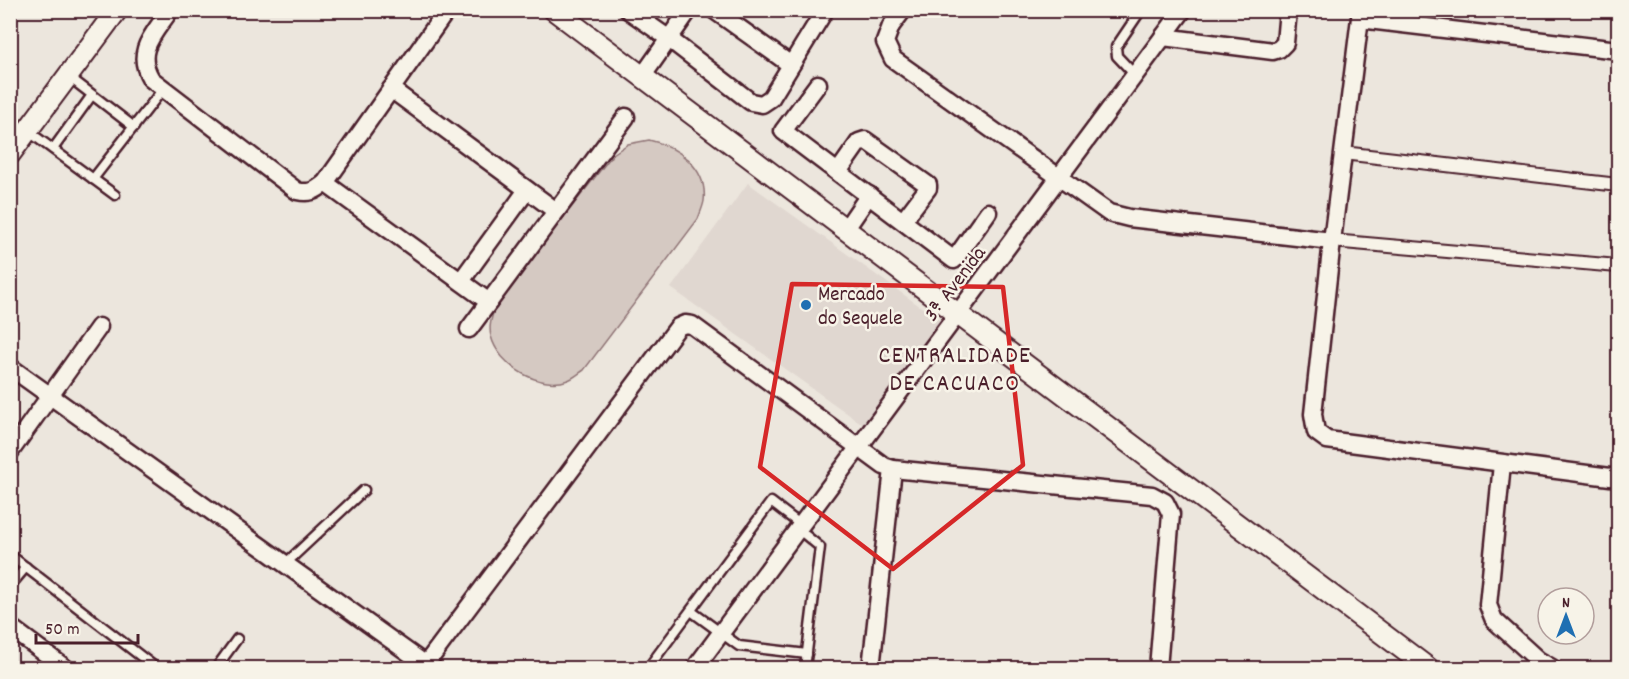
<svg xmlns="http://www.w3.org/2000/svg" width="1629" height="679" viewBox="0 0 1629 679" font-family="Dekko,sans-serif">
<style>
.built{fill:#e0d7d0}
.green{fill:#d5c9c2;stroke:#907476;stroke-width:1.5}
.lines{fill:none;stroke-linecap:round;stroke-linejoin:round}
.service-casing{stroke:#4a1f2b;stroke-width:13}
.pedestrian-casing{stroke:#4a1f2b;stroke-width:16}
.minor-casing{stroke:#4a1f2b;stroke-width:21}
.tertiary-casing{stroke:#4a1f2b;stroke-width:24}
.service{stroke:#f7f3e8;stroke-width:8}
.pedestrian{stroke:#f7f3e8;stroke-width:12}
.minor{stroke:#f7f3e8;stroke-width:16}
.tertiary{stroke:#f7f3e8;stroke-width:20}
.marked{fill:none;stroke:#d62828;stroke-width:4.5;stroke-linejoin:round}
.poi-dot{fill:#1f6fb2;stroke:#f7f3e8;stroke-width:2}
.labels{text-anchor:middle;stroke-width:5;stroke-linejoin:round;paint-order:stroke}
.street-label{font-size:21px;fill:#4a1f2b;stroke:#f7f3e8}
.poi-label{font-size:21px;fill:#4a1f2b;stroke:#f7f3e8;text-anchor:start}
.quarter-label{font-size:24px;letter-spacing:1.5px;fill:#4a1f2b;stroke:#f7f3e8}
</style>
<rect width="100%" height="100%" fill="#ece6dd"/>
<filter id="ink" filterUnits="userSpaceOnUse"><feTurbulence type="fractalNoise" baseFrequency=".0167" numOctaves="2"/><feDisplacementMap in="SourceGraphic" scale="12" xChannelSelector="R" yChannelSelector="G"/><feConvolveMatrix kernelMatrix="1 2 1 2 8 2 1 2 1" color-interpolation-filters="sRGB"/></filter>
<g filter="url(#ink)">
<path class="built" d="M748,183L942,322L865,426L671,288Z"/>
<path class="green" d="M649,140C677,146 708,168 704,201C703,207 700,213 698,219L584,370C579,373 574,378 568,380C540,391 498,365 491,336C488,325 493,314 496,304L613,154L628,144Z"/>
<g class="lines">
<defs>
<g id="service">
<path d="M1135,75L1117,56L1116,47L1141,10"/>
<path d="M68,76L134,127"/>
<path d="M28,131L115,195"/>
<path d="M53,149L92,95"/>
<path d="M93,179L163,89"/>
<path d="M798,529L820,547L805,668"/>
<path d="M10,555L156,668"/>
<path d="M285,564L364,490"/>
<path d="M10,586L26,567"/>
<path d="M691,611L739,646L807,654"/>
<path d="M216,668L237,639"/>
<path d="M648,668L771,502L801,525"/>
</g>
<g id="pedestrian">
<path d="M1343,153L1618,185"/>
<path d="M1332,241L1618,266"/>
</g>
<g id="minor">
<path d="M170,10C154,34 134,51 151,79L297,191C310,194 315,191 325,183L447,10"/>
<path d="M628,10L668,38L751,102L762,104L771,98L825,10"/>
<path d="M714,10L791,65"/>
<path d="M903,10L891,26L885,42L893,59L1109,213L1129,218L1332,241"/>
<path d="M1361,10L1332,241L1313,414L1316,432L1327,440L1618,478"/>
<path d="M1360,19L1618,50"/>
<path d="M1163,37L1273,51L1279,49L1285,43L1288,10"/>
<path d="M642,77L689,10"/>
<path d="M818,84L783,131L954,260L988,212"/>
<path d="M391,89L556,211"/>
<path d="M838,172L859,142L865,140L928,185V188L903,221"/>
<path d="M325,183L489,302"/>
<path d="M845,230L869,195"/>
<path d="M461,281L527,190"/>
<path d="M469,329L626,117"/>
<path d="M10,367L426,665"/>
<path d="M10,452L99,327"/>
<path d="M1502,464L1488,605L1494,620L1538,660L1552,668"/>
<path d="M10,627L65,668"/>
<path d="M423,668L678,327L685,324L692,325L884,466L893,469L1152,495L1165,502L1171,514L1158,668"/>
<path d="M695,668L1183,10"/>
<path d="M871,668L893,469"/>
</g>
<g id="tertiary">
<path d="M554,10L1428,668"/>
<path d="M10,154L117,10"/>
</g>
</defs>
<use href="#service" class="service-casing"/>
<use href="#pedestrian" class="pedestrian-casing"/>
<use href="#minor" class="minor-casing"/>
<use href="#tertiary" class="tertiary-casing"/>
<use href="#service" class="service"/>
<use href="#pedestrian" class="pedestrian"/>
<use href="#minor" class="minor"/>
<use href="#tertiary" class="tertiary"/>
</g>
</g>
<path class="marked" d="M792,284L1003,287L1023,465L893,569L760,467Z"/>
<circle class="poi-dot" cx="806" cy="305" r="6"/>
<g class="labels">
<g class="street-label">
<text transform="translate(954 283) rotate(-53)" y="7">3ª Avenida</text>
</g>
<g class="poi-label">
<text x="818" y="300">Mercado<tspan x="818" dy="24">do Sequele</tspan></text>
</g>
<g class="quarter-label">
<text x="955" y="362">CENTRALIDADE<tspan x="955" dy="28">DE CACUACO</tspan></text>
</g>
</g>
<rect width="1629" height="679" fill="none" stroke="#f7f3e8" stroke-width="36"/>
<rect x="18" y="18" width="1593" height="643" fill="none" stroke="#4a1f2b" stroke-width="2" filter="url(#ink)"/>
<g transform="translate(1566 616)"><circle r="28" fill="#f7f3e8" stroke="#b29e9c" stroke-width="1.5"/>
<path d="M0-4.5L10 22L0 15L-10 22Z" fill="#1f6fb2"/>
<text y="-9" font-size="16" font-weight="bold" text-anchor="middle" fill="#4a1f2b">N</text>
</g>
<path d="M36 634v9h102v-9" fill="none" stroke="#4a1f2b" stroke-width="3"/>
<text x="45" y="634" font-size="18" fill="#4a1f2b" stroke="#f7f3e8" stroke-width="4.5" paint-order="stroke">50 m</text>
</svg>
